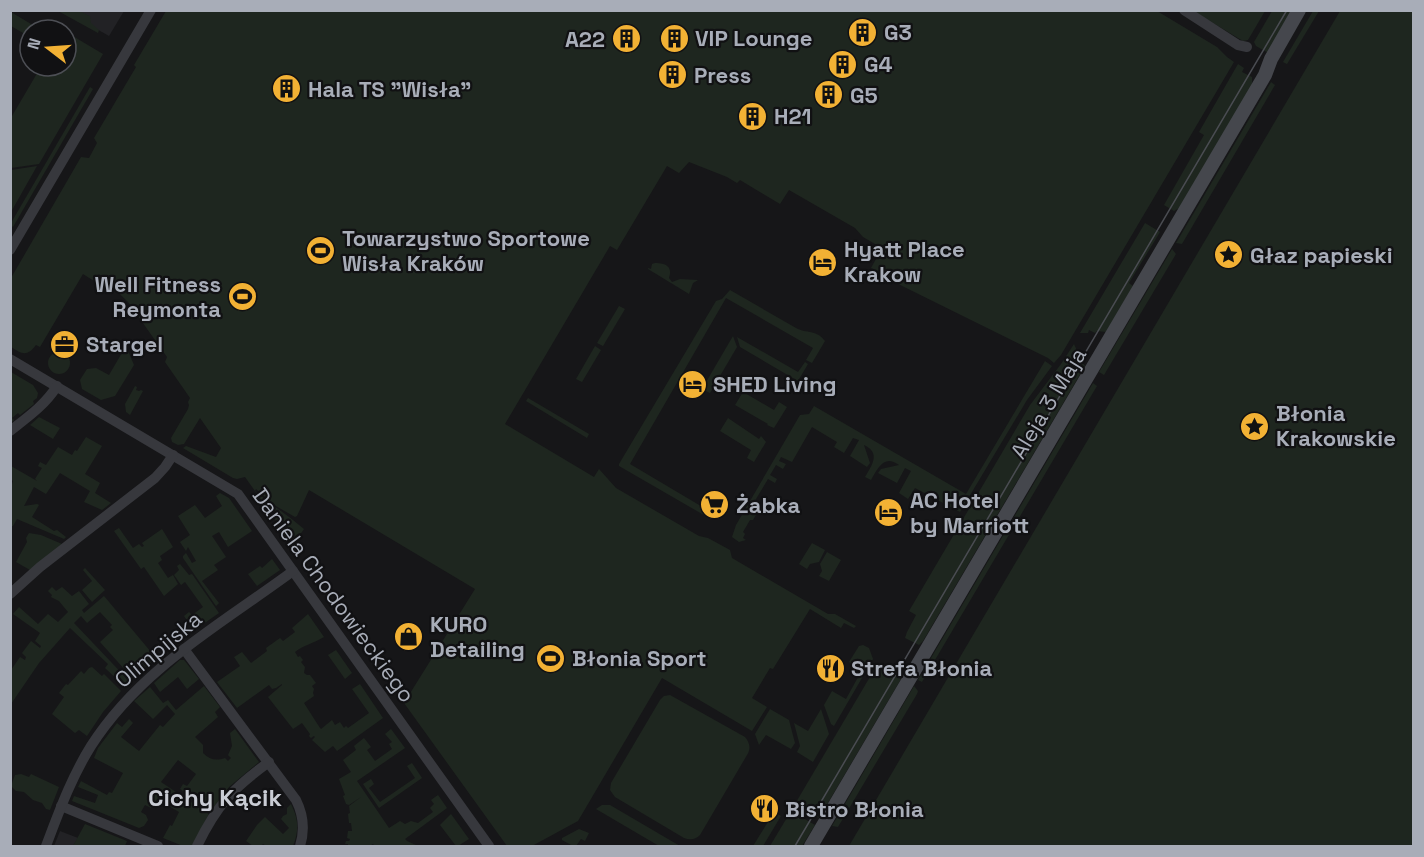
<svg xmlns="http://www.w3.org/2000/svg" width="1424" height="857" viewBox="0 0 1424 857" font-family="'Space Grotesk',sans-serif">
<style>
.built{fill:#222225}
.green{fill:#1e261f}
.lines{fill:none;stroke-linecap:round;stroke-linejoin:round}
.street{stroke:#37383d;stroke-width:10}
.secondary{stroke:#45474d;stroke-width:14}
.tram{stroke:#4a4c52;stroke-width:1.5}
.labels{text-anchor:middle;stroke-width:4.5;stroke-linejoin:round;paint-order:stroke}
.poi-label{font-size:22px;font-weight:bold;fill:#a8adb8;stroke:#111113;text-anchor:start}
.street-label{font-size:22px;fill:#a8adb8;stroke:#111113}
.neighbourhood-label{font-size:24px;font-weight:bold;fill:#c9ccd4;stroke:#111113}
</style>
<rect width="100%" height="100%" fill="#161618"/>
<g class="built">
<path d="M65,11H124L109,36Z"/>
<path d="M60,831L78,838L73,846H54Z"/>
</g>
<g class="green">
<path d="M58,11H79L90,16L91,23L99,30L98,33Z"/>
<path d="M166,11H1157L1217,47L1227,57L1234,62L1061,355L1054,363L1048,358L882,276V274L871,268L882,248L863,237L855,228L789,190L780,204L740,180L737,183L727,177L689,162L679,173L667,166L617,250L610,246L505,424L594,477L599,469L616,488L699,536L708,538L730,550L732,558L828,614H835L856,626L854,628L844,623L841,628L810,609L773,669L770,668L752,698L767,707L752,731L662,678L578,821L532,846H507L404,703L475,589L309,490L297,516L295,517L274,505L256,489L255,491C271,505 288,515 304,529L293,545L245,477L237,479L233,478L183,448L186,446L216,457L221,448L200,418L184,444L178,445L172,442L171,438L188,409L189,405L188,402L190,398L165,362L167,357L128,302L99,274L94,281L83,274L40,347L36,345C27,357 22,354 11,347V278L81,157L89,158L97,143L94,138L136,67L134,65Z"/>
<path d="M1193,11H1265L1248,40L1243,41Z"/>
<path d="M1272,11H1295L1270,54L1256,46L1254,42Z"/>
<path d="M1313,11H1319L1287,64L1283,62Z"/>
<path d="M1340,11H1413V846H849Z"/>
<path d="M11,12L41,30H30V37L11,26Z"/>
<path d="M66,32L103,54L39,164L11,168V115L12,116L39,70L48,75L54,66H66Z"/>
<path d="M1238,64L1244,68L1242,72L1252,77V85L1179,208L1174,211L1164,205L1204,135L1199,132Z"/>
<path d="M1271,82L1275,85L1182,244L1176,243Z"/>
<path d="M90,87L93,89L13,227L11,225V223Z"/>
<path d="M37,166L11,212V170Z"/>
<path d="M1145,223L1160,232L1129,283L1133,286L1106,332L1097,331L1095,333L1089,330L1088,333H1080Z"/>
<path d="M1172,249L1176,254L1104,375L1099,372Z"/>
<path d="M655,263C666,263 673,267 669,278L672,282L680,279L698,280L693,283L689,294L648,269V268L651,269L652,264Z"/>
<path d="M730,290L796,328C807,334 816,329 825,341L812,363L806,360L813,348L726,298L630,464L716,515L709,518L619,466V464L716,301L722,299Z"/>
<path d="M619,306L625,309L603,346L597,343Z"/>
<path d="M733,336L737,347L710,393L702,389Z"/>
<path d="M737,337L798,372L805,362L808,364L798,381L740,347Z"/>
<path d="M1074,344L1077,351L1076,354L1081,358L1080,360L1085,366L923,641L919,645L905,638L907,632L916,615L909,611L1030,405L1061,364Z"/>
<path d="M126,346L134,365L115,396L101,400L82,389L80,380L87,369L96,368L109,375Z"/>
<path d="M595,346L601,350L582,382L576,379Z"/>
<circle cx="59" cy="363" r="11"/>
<path d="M1045,361L1052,366L1027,400L960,512L915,488L908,499L899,493L911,471L905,468L897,483L878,473L881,469L899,465C884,454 878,468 871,480L865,477C872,465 881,453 864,445L870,463L867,467L850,456L859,440L853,438L844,453L834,447L837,442L812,427L792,462L781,457L779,461L786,464L783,469L776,465L770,475L777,479L775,483L768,479L753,504L760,508L753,520H750L743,532L745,534L743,538L746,540L739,542L732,537L736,525L800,415L809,414L814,406L966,494Z"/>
<path d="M11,372L33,385L38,393L37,398L33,401L34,404L20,415L18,413L12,418L14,420L11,423Z"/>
<path d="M1093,383L1097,386L922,682L918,680Z"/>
<path d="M135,386L137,387L136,390L139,391L141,390L143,391L130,415L126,412L125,404Z"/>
<path d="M743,392L774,410L779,402L787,407L774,428L767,425L768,424L735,405Z"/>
<path d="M528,398L589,434L587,438L526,401Z"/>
<path d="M39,417L60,428L53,439L30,425Z"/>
<path d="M728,418L759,439L761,436L766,442L754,462L747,458L751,450L720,431Z"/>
<path d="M86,437L102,446L85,474L100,483L95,493L111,503L102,510L84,502L90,491L60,473L46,494L34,487L24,506L37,504L39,505L32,517L54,531L57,530L66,537L64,539L17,519L13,526H11V487L13,481L11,479V466L37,481L35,479L42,468L38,466L40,462L46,465L58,447L72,455L75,450L77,451Z"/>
<path d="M220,493L229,498L252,531L228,547L219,532L212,536L226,557L214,565L218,570L202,581L219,603L216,606L183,558V556L186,553L192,563L196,561L188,547L186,551L180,542L190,535L178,516L195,505L205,518L222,506L216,496Z"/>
<path d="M119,528L133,548L139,544L142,547L144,546L142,543L162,529L173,547L160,556L162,560L158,563L168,578L173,575L178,584L164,596L144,567L141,569L114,531Z"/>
<path d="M29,533L41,535L62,544L30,570L16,562L27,542L26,538Z"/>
<path d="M812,543L825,550L819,562L810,564L807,569L799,564Z"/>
<path d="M827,552L841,560L829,581L819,576L822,571L820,564Z"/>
<path d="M272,559L280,570L257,586L248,574L260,566L262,568Z"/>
<path d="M180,564L189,575L192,574L219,613L196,629L191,626L184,616L189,612L192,615L203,607L185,582L181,585L174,575L179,570L177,566Z"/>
<path d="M85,568L105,590L92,602L82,590L92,581L83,570Z"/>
<path d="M52,587L56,591L62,587L72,596L79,591L89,604L82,610L84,613L104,596L156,658L136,676L126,671L100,642L113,630L110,627L112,625L100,612L87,623L81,616L74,623L130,682L127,684L121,683L105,668L108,664L70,628L39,663L11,704V670L20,657L25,660L26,657L22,653L31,641L40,648L41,646L35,641L40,633L13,614L19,607L38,624L48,614L58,622L68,612L59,601L51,597L52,595L48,591Z"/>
<path d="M308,614L324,637C314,643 304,645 295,652L298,657L300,656L303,660L301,662L305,667L304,673L307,675H310L316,683L312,686L314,689L313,693L314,696L304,703L320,728L321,729L332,720L335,725L340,722L344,728L346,726L348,728L369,713L352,689L360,684L383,718L337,751L333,746L325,752L312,740L315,737L314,736L311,738L309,736L310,734L302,723L293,729L268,697L282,685V684L276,688L272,689L269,685L237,708L217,682L240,666L234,657L242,652L251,663L267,651L266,648L280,638L283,641L295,632L292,628Z"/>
<path d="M863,645L869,648L873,659L834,726L831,724L824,705L832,691L846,699L862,670L849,662L859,646Z"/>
<path d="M336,650L352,673L345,679L328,655Z"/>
<path d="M180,660H184L199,679L187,689L178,677L160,692L154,683Z"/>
<path d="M877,665L901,679L819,818L795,804Z"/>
<path d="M92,667L102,676L104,674L121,691L103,712L87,736L79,730L75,733L52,714L64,697L59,693L66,684L68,685L81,671L84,674L89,668Z"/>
<path d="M204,686L220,707L215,712L218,717L195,737L203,745V753C210,760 216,761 225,758L228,761L231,758L228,755L232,746L230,733L235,729L259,762L229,787L212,810L180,789L183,784L187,786L196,774L178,760L161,782L209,814L192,846H183L163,838L170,825L172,826L179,812L157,799L151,808L145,805L141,812L146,815L148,820L144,826L139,828L72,801L74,796L95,803L98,795L78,787L81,781L107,795L109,792L112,793L123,773L94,758L98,748L117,723L122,727L129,719L133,723L121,737L139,751L160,725L163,727L175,714L167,705L153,719L134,701L150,687L163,703L168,700L176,710Z"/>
<path d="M914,686L918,691L917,694L838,827L832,826Z"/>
<path d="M670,695L745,737C750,743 751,749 747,755L700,835C695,840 690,840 684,838L615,797L610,790L611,783L660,700L664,696Z"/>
<path d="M770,709L789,720L795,743L791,749L766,735L759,745L755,734Z"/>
<path d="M821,709L829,734L813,762L797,752L800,746L794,723L808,731Z"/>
<path d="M391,729L405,748L357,781L389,828L400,821L405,824L411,821L418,823L433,812L430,808L434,804L431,800L438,795L447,808L405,839L407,841L418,846H375L373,844L370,846H348V844H345L346,841H349L350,839L347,838L348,831H352L351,823H349L348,814L350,813L349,806L361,797L349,805L346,804L343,796L345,795L339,779L351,772L343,760L356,750L354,746L364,738L371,747L367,750L375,761L392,749L389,744L392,742L385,734Z"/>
<path d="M412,763L422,778L379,808L363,784L371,779L374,784L369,788L380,802L415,778L407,766Z"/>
<path d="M21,774L29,777L31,774L59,787L50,810L46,809L42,803L33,800L24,792L16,791L11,786L15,775Z"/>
<path d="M291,804C299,820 299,831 293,846H266L263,844L261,846H253L246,841L257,825L265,817L283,834L289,828L281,819L283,816L287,814V808Z"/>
<path d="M602,805H610L680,846H659L596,809Z"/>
<path d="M791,811L815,825L802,846H770Z"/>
<path d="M774,812L781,816L763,846H753Z"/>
<path d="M451,814L469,839L458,846H456L440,825Z"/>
<path d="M85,824L127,841L125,846H73Z"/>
<path d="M579,829L589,833L585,841L581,839L576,846H573L562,840V838Z"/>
</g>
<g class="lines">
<g class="street">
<path d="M1184,10L1238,45L1247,47"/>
<path d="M10,250L151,10"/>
<path d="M10,359L238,494L489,846"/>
<path d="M10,431C28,417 45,405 57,386"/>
<path d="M10,594L40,567L155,478L165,467L173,455"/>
<path d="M184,649L296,800C304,816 305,830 300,846"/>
<path d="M61,806L158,846"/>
<path d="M46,846C59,812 71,778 91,746C141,668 220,625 293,571"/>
<path d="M197,846C217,805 232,789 269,762"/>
</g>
<path class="secondary" d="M811,846L1265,75L1271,59L1299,10"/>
<path class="tram" d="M795,846L1287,10"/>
</g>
<defs>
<symbol id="building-disc" viewBox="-11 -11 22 22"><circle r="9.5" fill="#f2b134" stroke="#111113"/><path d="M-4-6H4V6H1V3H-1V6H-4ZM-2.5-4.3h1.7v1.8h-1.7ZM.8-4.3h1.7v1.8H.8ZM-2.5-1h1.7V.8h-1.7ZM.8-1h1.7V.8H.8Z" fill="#111"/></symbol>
<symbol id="stadium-disc" viewBox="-11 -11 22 22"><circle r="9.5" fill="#f2b134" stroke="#111113"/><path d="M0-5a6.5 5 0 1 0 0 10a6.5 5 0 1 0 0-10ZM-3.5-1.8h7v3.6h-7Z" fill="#111"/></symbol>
<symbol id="sight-disc" viewBox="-11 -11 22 22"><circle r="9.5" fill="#f2b134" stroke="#111113"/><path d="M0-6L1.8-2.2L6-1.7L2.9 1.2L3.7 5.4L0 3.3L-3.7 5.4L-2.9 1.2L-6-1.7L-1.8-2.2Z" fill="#111"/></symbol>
<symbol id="hotel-disc" viewBox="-11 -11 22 22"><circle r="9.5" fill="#f2b134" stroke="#111113"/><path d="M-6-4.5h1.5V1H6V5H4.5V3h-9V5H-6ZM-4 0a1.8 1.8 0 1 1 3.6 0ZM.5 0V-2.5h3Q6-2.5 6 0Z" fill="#111"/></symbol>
<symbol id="office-disc" viewBox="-11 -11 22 22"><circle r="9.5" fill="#f2b134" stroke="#111113"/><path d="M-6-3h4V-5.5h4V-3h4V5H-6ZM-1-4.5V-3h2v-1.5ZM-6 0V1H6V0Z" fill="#111"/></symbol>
<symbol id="supermarket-disc" viewBox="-11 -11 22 22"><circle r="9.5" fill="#f2b134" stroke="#111113"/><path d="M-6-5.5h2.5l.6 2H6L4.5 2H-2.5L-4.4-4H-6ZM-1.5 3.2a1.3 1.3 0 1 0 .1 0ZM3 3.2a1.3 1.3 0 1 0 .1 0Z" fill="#111"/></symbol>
<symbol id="shop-disc" viewBox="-11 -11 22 22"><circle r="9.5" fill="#f2b134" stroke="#111113"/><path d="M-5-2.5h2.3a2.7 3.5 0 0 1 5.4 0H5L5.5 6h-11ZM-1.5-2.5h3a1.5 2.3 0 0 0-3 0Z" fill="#111"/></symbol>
<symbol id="restaurant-disc" viewBox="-11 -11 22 22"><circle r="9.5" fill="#f2b134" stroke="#111113"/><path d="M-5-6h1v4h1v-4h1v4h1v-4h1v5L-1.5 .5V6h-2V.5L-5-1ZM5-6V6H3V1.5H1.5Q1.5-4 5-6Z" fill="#111"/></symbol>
</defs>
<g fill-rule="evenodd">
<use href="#building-disc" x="846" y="16" width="33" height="33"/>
<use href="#building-disc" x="658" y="22" width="33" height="33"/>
<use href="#building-disc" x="610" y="22" width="33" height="33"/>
<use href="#building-disc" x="826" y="48" width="33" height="33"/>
<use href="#building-disc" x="656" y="58" width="33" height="33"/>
<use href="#building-disc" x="270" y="72" width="33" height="33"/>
<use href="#building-disc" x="812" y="78" width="33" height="33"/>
<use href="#building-disc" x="736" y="100" width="33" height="33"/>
<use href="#stadium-disc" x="304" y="234" width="33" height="33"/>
<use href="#sight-disc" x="1212" y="238" width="33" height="33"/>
<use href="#hotel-disc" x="806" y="246" width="33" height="33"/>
<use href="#stadium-disc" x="226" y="280" width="33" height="33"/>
<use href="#office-disc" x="48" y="328" width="33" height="33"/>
<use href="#hotel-disc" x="676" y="368" width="33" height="33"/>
<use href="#sight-disc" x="1238" y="410" width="33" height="33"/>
<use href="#supermarket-disc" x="698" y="488" width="33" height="33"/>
<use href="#hotel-disc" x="872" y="496" width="33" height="33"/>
<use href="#shop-disc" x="392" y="620" width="33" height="33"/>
<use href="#stadium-disc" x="534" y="642" width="33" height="33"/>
<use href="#restaurant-disc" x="814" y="652" width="33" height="33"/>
<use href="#restaurant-disc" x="748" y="792" width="33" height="33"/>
</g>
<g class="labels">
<g class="poi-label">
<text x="884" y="40">G3</text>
<text x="695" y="46">VIP Lounge</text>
<text x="605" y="47" text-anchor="end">A22</text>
<text x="864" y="72">G4</text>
<text x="694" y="83">Press</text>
<text x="308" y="97">Hala TS "Wisła"</text>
<text x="850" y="103">G5</text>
<text x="774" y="124">H21</text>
<text x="342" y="246">Towarzystwo Sportowe<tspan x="342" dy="25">Wisła Kraków</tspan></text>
<text x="844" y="257">Hyatt Place<tspan x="844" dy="25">Krakow</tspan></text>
<text x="1250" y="263">Głaz papieski</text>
<text x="221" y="292" text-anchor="end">Well Fitness<tspan x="221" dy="25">Reymonta</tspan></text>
<text x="86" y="352">Stargel</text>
<text x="713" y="392">SHED Living</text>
<text x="1276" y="421">Błonia<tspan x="1276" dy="25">Krakowskie</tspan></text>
<text x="910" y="508">AC Hotel<tspan x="910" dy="25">by Marriott</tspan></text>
<text x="736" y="513">Żabka</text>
<text x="430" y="632">KURO<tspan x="430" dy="25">Detailing</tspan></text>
<text x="572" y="666">Błonia Sport</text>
<text x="851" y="676">Strefa Błonia</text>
<text x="785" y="817">Bistro Błonia</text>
</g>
<g class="street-label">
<text transform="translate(1048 403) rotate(-59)" y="8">Aleja 3 Maja</text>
<text transform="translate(334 595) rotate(54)" y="8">Daniela Chodowieckiego</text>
<text transform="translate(158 649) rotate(-40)" y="8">Olimpijska</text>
</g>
<g class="neighbourhood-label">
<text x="215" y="806">Cichy Kącik</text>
</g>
</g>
<rect width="1424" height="857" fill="none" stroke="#a8adb8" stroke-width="24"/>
<g transform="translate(48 48) rotate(287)"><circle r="28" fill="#111113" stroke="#4d4f55" stroke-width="1.5"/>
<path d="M0-4.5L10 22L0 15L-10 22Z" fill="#f2b134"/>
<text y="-9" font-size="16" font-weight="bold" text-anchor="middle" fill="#a8adb8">N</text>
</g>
</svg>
